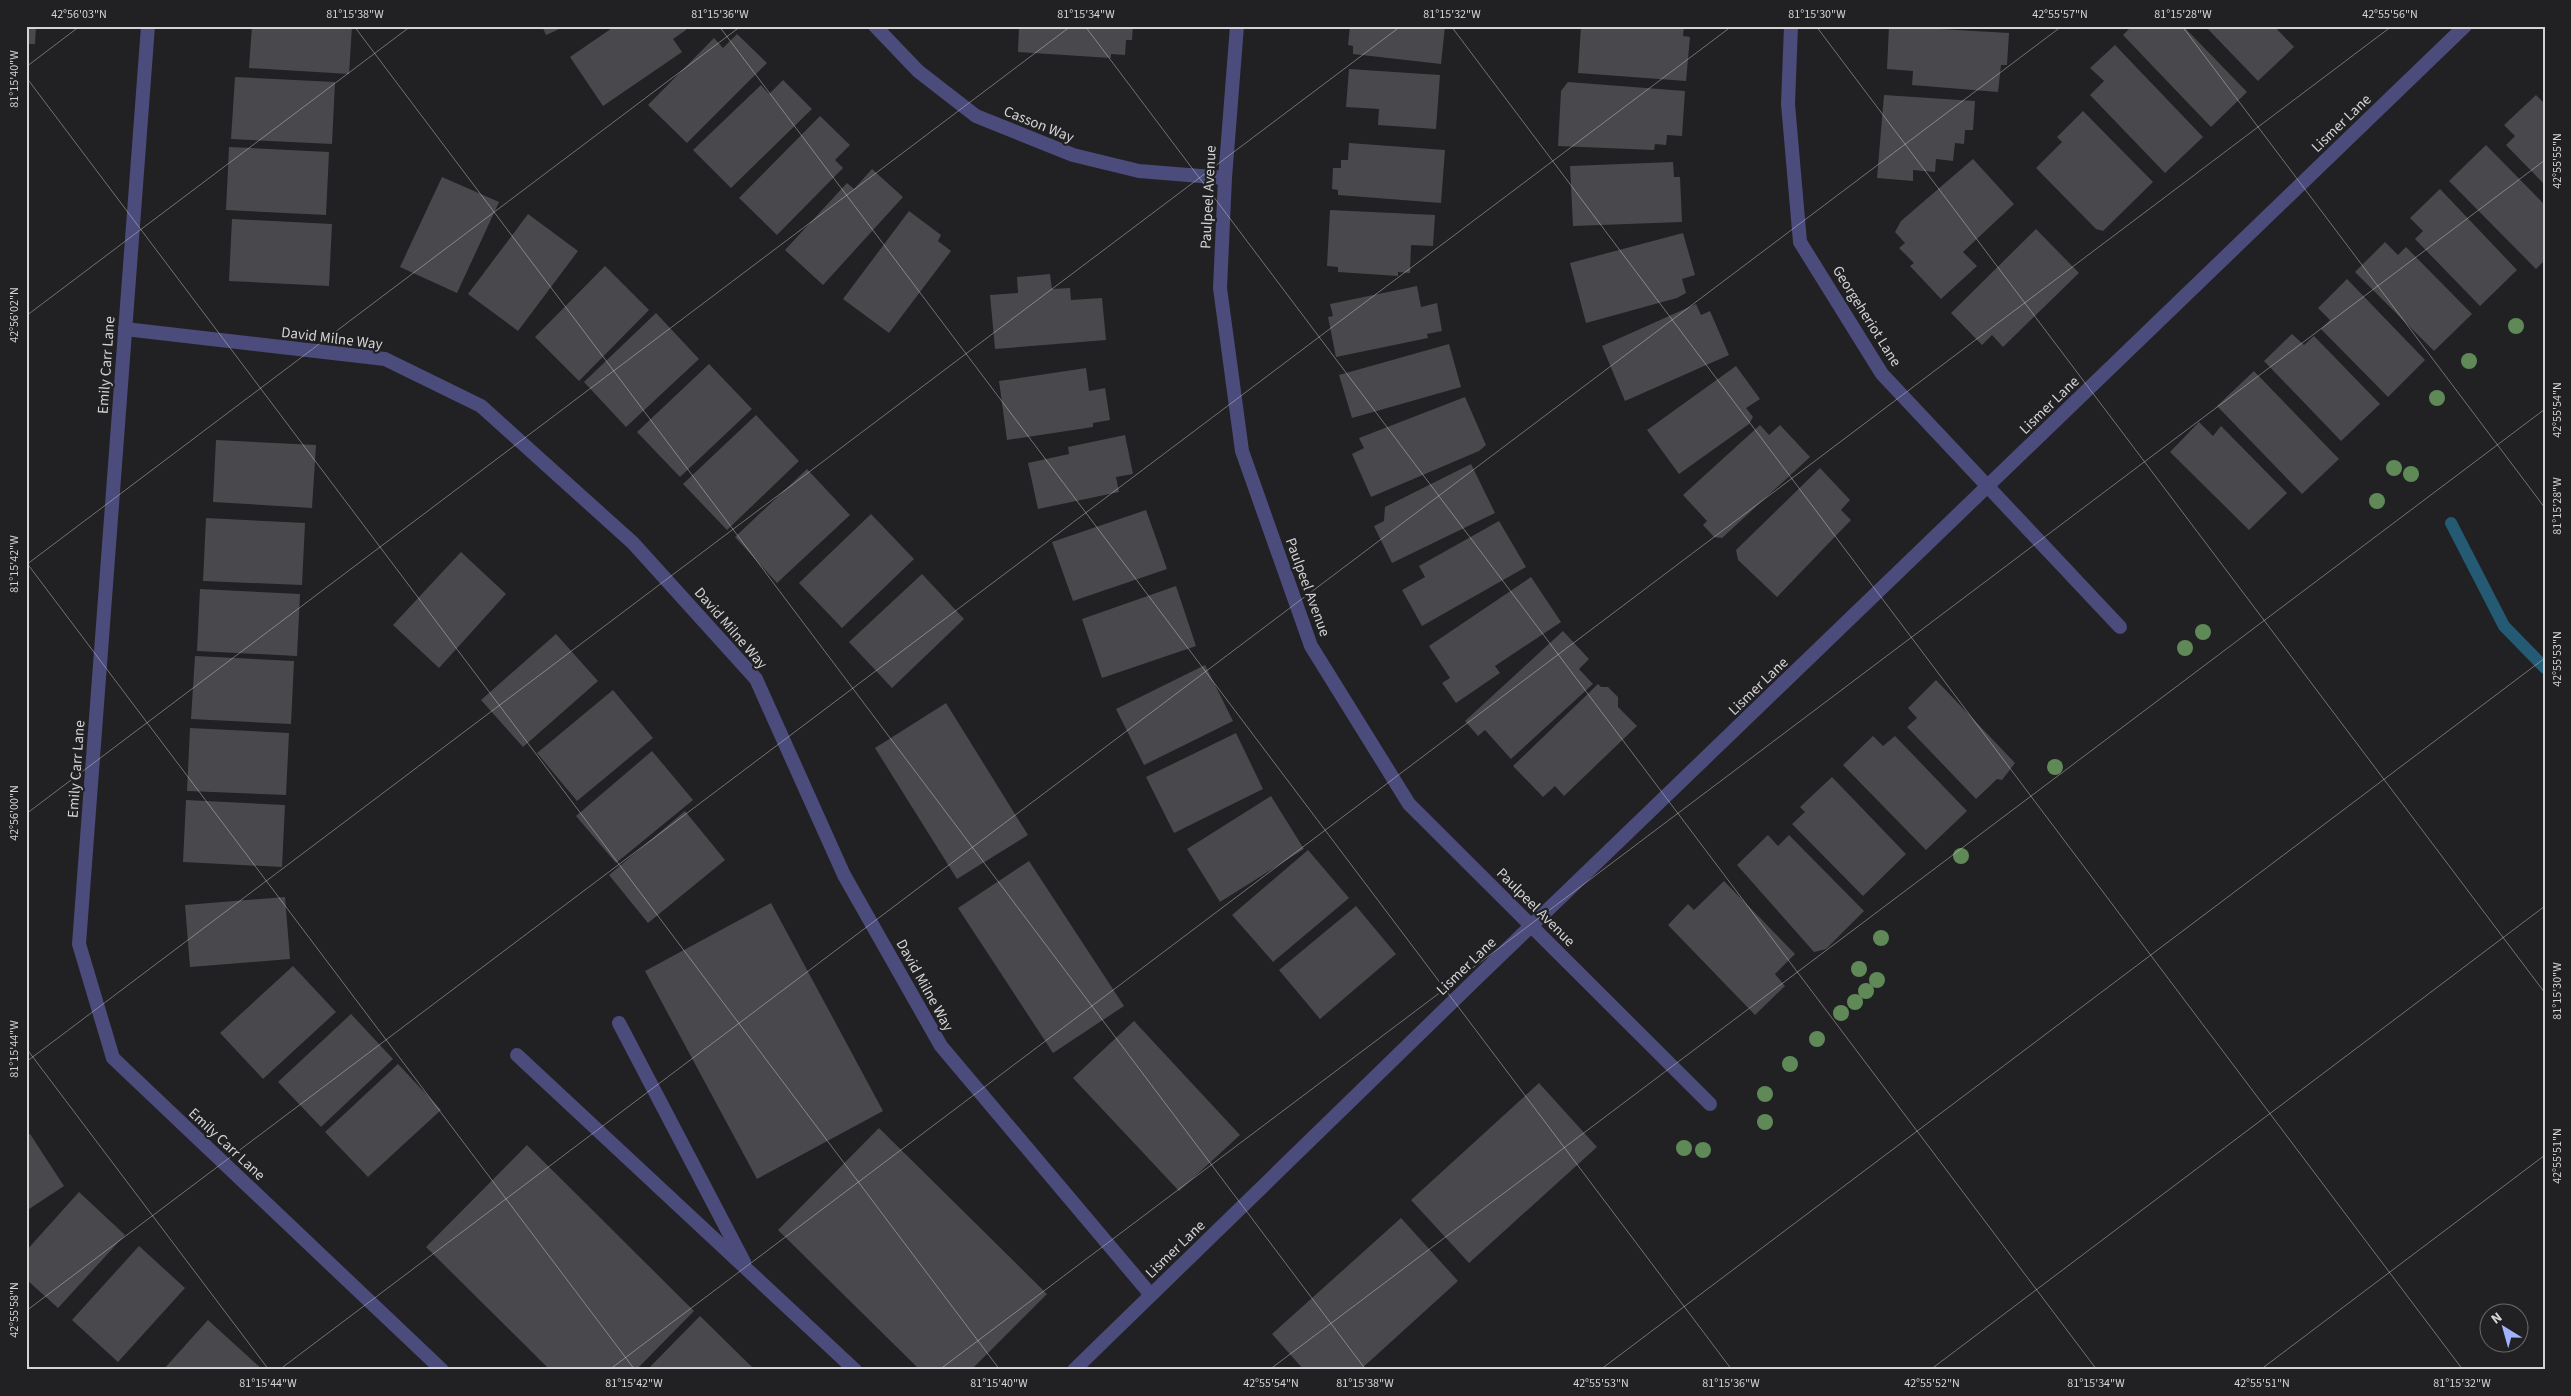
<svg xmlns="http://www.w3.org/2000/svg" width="2571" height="1396" viewBox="0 0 2571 1396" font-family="'Source Sans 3',sans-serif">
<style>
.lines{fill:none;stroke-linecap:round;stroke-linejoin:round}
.stream{stroke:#245a73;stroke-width:12}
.building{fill:#49484c}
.minor{stroke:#4b4b7c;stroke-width:14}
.tertiary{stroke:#4b4b7c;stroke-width:14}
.tree{fill:#5f8a58}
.ticks{fill:none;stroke:#d4d4d6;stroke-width:1;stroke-opacity:0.45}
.labels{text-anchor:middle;stroke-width:4.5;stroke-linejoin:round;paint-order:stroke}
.street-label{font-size:15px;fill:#d4d4d6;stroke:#212023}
.neatline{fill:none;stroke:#d4d4d6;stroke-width:2}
.ticks-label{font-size:12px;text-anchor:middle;fill:#d4d4d6}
</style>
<rect width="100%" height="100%" fill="#212023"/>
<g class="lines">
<path class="stream" d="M2451,523L2504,626L2545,668"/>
</g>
<g class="building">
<path d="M26,26H36L35,44H26Z"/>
<path d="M252,26H352L349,74L249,68Z"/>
<path d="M542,26H566L546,35Z"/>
<path d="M615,26H684L686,30L673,39L682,52L603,106L570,57Z"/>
<path d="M1019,26H1133L1132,40H1126L1125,55L1111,54V58L1018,52Z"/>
<path d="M1350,26H1445L1441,64L1353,54V46L1348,45Z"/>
<path d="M1581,26H1684L1683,36L1690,37L1686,81L1578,73Z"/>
<path d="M1889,26L2009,33L2007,65H2001L1998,92L1912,85L1913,71L1887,69Z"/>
<path d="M2132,26H2183L2247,92L2211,127L2123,35Z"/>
<path d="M2205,26H2274L2294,47L2258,81Z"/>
<path d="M737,34L767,63L687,143L648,105L714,38L723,48Z"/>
<path d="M2115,45L2203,137L2165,173L2090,95L2104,81L2090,68Z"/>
<path d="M26,49H29L28,78H26Z"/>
<path d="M1349,69L1440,75L1436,129L1378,125L1379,109L1346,107Z"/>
<path d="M235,77L335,82L332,144L231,139Z"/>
<path d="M783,80L812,109L731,188L693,150L761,85L769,94Z"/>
<path d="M1568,82L1685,91L1682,136L1667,135L1666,145L1655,144L1654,150L1558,146L1561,91Z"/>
<path d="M1884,95L1975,101L1973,130H1965L1964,144L1955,143L1953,161L1936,159L1935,172L1913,170V181L1877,178Z"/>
<path d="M2536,95L2545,104V185L2506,145L2515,136L2504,125Z"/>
<path d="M2083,111L2153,182L2103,231L2096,229L2036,168L2062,142L2057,137Z"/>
<path d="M820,116L850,145L835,160L843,168L777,235L739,198Z"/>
<path d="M1349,143L1445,150L1441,203L1338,195V190L1332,189L1333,168H1341V160H1348Z"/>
<path d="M2486,145L2545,205V260L2536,269L2449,181Z"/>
<path d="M229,147L329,152L326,215L226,210Z"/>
<path d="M1973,159L2014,204L1963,252L1977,266L1941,299L1910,266L1914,263L1899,248L1905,243L1895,232L1901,221Z"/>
<path d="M1673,162L1674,177H1680L1682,222L1573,226L1570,166Z"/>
<path d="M872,169L903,197L823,285L785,250L847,183L854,189Z"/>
<path d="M442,177L499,202L457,293L400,267Z"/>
<path d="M2440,189L2517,270L2480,306L2415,239L2423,231L2410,218Z"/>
<path d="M1330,210L1435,215L1433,246L1411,245L1410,273L1398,272V276L1338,272V267L1327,266Z"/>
<path d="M909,211L941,235L938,241L951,251L889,333L843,299Z"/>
<path d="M528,214L578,251L518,331L468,294Z"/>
<path d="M232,219L332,224L329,286L229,281Z"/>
<path d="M2036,229L2079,273L2003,347L1992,335L1982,345L1951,313Z"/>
<path d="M1683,233L1695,275L1682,279L1686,293L1677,298L1586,323L1570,263Z"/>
<path d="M2385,242L2398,255L2406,247L2472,314L2434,351L2355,272Z"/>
<path d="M605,266L649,310L579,381L535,337Z"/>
<path d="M1050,274L1052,289L1070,288L1071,300L1102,298L1106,340L995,349L990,295L1018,293L1017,277Z"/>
<path d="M2347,279L2425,360L2388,397L2321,329L2330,320L2318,308Z"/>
<path d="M1417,286L1421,307L1437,303L1442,331L1427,334L1428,338L1336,357L1328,317L1333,316L1330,304Z"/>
<path d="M1696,304L1701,315L1710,311L1729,355L1625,401L1602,346Z"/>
<path d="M656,313L699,359L626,427L584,382Z"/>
<path d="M2292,334L2304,345L2314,336L2380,404L2341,441L2264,361Z"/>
<path d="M1449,344L1461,387L1352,418L1339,375Z"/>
<path d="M709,364L752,409L680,477L637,432Z"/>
<path d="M1736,366L1760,399L1746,408L1753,417L1749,424L1679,474L1647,430Z"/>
<path d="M1086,368L1089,391L1105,388L1110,420L1093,423V427L1007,440L999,381Z"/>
<path d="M2254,371L2339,459L2302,494L2217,406Z"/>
<path d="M1465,397L1486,445L1479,451L1371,497L1352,454L1364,448L1359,438Z"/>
<path d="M756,415L799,461L727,530L683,484Z"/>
<path d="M2199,422L2213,436L2221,426L2287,493L2249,530L2170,452Z"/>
<path d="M1760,425L1769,435L1780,425L1810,457L1722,538L1714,537L1703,525L1707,521L1683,495Z"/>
<path d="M1125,435L1133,474L1116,477L1119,492L1038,509L1028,463L1069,454L1068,447Z"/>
<path d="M216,440L316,445L312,508L213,502Z"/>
<path d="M1471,464L1495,513L1392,563L1374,526L1384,521L1385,507Z"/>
<path d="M1820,468L1850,500L1841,510L1851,520L1777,597L1738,560L1736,550Z"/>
<path d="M807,469L850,515L777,583L735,537Z"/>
<path d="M1146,510L1167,569L1073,601L1052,542Z"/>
<path d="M871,514L914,559L842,628L799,583Z"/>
<path d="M206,518L305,523L302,585L203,581Z"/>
<path d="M1499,521L1526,567L1422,626L1402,590L1425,577L1419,566Z"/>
<path d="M461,552L506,594L439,668L393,625Z"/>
<path d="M922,574L964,619L892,688L849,642Z"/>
<path d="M1531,577L1561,622L1495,666L1500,673L1456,703L1442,683L1450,678L1429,646Z"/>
<path d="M1176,586L1196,646L1102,678L1082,619Z"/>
<path d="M200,589L300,594L297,656L197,651Z"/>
<path d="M1563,631L1589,659L1579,669L1593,684L1511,759L1485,730L1478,736L1465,721Z"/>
<path d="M556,634L598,681L523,747L481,700Z"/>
<path d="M195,656L294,661L291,724L191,719Z"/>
<path d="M1205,665L1233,721L1144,765L1116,709Z"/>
<path d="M1936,680L2015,763L2002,780L1997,779L1976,799L1907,727L1917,718L1908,708Z"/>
<path d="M1598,684L1601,687H1608L1618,697V707L1637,726L1564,796L1555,786L1543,797L1513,766Z"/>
<path d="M613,690L653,738L577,801L537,753Z"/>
<path d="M946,703L1028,835L957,879L875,748Z"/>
<path d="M190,728L289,733L286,795L187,791Z"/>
<path d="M1236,733L1263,789L1174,833L1146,777Z"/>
<path d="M1873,736L1883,746L1895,736L1967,811L1926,850L1843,765Z"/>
<path d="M652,751L693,800L616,863L576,816Z"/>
<path d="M1832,777L1906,854L1863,896L1792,824L1805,812L1800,807Z"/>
<path d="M1271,796L1304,849L1220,902L1187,849Z"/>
<path d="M186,800L285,805L282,867L183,862Z"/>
<path d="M685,811L725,860L648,923L609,875Z"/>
<path d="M1768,835L1778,846L1789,835L1864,911L1826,949L1814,952L1737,865Z"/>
<path d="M1308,850L1349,898L1273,962L1232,915Z"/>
<path d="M1029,861L1124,1006L1053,1053L958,908Z"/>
<path d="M1724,881L1795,954L1775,974L1785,986L1755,1015L1668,925L1688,904L1694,910Z"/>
<path d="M285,897L290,959L190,967L185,905Z"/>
<path d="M771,903L883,1111L757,1179L645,971Z"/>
<path d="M1356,906L1396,954L1320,1019L1279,970Z"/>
<path d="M293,966L336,1012L263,1079L220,1033Z"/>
<path d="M351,1014L393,1059L321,1127L278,1082Z"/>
<path d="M1134,1021L1240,1135L1179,1191L1073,1078Z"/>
<path d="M398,1064L441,1110L368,1177L325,1132Z"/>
<path d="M1539,1083L1597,1147L1469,1263L1411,1200Z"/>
<path d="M879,1128L1047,1294L971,1370H920L778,1230Z"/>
<path d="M30,1134L64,1186L26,1211V1136Z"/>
<path d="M527,1145L694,1311L636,1370H550L426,1247Z"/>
<path d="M79,1192L125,1235L58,1308L26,1279V1251Z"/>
<path d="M1401,1218L1458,1281L1360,1370H1304L1272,1334Z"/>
<path d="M139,1246L185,1288L118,1362L72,1320Z"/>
<path d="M700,1316L755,1370H647Z"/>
<path d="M208,1320L263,1370H163Z"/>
</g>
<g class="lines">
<g class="minor">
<path d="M148,26L79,944L113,1058L442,1370"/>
<path d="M875,26L918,71L976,116L1073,155L1139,171L1225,178"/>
<path d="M1791,26L1788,104L1800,242L1882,374L2120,627"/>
<path d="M125,329L385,359L481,406L633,543L756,679L844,875L941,1046L1151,1295"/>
<path d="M619,1023L744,1262"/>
<path d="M517,1055L855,1370"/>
<path d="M1074,1370L1478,977L2465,26"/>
</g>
<path class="tertiary" d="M1237,26L1225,178L1220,288L1242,451L1311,646L1409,804L1710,1104"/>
</g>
<g class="tree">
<circle cx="2516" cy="326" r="8"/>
<circle cx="2469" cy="361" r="8"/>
<circle cx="2437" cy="398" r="8"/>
<circle cx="2394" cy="468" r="8"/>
<circle cx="2411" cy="474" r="8"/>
<circle cx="2377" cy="501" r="8"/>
<circle cx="2203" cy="632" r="8"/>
<circle cx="2185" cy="648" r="8"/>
<circle cx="2055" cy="767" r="8"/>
<circle cx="1961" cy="856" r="8"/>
<circle cx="1881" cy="938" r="8"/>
<circle cx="1859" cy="969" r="8"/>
<circle cx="1877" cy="980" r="8"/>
<circle cx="1866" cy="991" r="8"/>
<circle cx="1855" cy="1002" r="8"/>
<circle cx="1841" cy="1013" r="8"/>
<circle cx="1817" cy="1039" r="8"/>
<circle cx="1790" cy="1064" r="8"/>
<circle cx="1765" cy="1094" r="8"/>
<circle cx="1765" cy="1122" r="8"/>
<circle cx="1684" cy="1148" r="8"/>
<circle cx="1703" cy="1150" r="8"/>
</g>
<path class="ticks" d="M354,26L1366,1370M719,26L1732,1370M1085,26L2097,1370M1451,26L2463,1370M1816,26L2545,993M2182,26L2545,508M26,67L80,26M26,77L1000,1370M26,316L411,26M26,562L635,1370M26,565L741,26M26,814L1071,26M26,1048L269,1370M26,1062L1401,26M26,1311L1732,26M279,1370L2062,26M609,1370L2392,26M939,1370L2545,160M1269,1370L2545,409M1600,1370L2545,658M1930,1370L2545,906M2260,1370L2545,1155"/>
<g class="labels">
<g class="street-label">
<text transform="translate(2341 123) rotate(-44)" y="5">Lismer Lane</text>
<text transform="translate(1039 124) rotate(22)" y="5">Casson Way</text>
<text transform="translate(1208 197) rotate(-87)" y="5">Paulpeel Avenue</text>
<text transform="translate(1867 316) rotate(58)" y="5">Georgeheriot Lane</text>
<text transform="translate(332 338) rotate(7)" y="5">David Milne Way</text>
<text transform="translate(106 365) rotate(-86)" y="5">Emily Carr Lane</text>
<text transform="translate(2049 405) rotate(-44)" y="5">Lismer Lane</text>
<text transform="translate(1308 587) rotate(70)" y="5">Paulpeel Avenue</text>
<text transform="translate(731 628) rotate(49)" y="5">David Milne Way</text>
<text transform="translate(1758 686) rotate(-44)" y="5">Lismer Lane</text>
<text transform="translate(76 769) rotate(-86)" y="5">Emily Carr Lane</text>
<text transform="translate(1536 907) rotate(45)" y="5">Paulpeel Avenue</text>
<text transform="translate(1466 966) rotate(-44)" y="5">Lismer Lane</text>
<text transform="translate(925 985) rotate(61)" y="5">David Milne Way</text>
<text transform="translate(227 1144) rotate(43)" y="5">Emily Carr Lane</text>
<text transform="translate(1175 1249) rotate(-44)" y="5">Lismer Lane</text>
</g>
</g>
<rect width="2571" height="1396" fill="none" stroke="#212023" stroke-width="55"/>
<g transform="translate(2504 1328) rotate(323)"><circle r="24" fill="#212023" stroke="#69686b"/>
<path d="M0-4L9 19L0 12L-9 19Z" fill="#a3b2fd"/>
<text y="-8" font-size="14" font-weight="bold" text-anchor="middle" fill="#d4d4d6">N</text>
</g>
<rect x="28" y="28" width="2516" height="1340" class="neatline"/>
<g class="ticks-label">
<text x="79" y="18">42°56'03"N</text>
<text x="355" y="18">81°15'38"W</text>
<text x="720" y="18">81°15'36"W</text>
<text x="1086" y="18">81°15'34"W</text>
<text x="1452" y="18">81°15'32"W</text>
<text x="1817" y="18">81°15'30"W</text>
<text x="2060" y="18">42°55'57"N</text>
<text x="2183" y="18">81°15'28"W</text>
<text x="2390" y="18">42°55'56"N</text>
<text transform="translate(14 79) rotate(-90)" y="4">81°15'40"W</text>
<text transform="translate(2557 161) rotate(-90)" y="4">42°55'55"N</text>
<text transform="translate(14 315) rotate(-90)" y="4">42°56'02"N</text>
<text transform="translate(2557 410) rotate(-90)" y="4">42°55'54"N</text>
<text transform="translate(2557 506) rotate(-90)" y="4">81°15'28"W</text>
<text transform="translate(14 564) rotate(-90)" y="4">81°15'42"W</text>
<text transform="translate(2557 659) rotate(-90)" y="4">42°55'53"N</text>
<text transform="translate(14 813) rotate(-90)" y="4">42°56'00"N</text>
<text transform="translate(2557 991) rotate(-90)" y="4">81°15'30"W</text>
<text transform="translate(14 1049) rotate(-90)" y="4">81°15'44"W</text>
<text transform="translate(2557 1156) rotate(-90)" y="4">42°55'51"N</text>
<text transform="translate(14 1310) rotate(-90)" y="4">42°55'58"N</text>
<text x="268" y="1387">81°15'44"W</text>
<text x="634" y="1387">81°15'42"W</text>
<text x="999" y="1387">81°15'40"W</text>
<text x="1271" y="1387">42°55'54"N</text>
<text x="1365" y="1387">81°15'38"W</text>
<text x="1601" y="1387">42°55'53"N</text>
<text x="1731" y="1387">81°15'36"W</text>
<text x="1932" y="1387">42°55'52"N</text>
<text x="2096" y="1387">81°15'34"W</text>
<text x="2262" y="1387">42°55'51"N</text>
<text x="2462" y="1387">81°15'32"W</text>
</g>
</svg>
